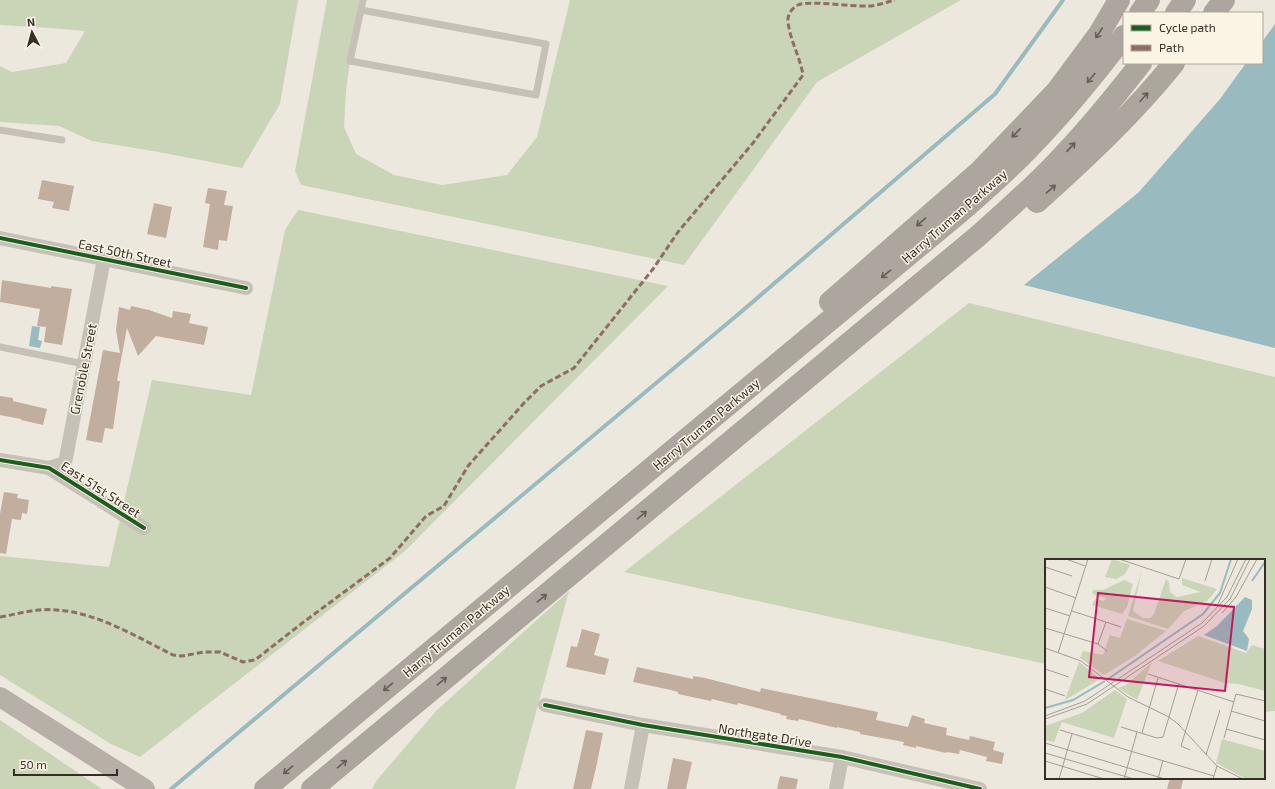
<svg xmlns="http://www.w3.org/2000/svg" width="1275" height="789" viewBox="0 0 1275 789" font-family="'Exo 2',sans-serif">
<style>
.green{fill:#cad4b7}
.water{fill:#99babf}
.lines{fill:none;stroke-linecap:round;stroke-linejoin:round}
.stream{stroke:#99babf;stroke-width:4}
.building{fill:#c2ae9e}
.lane{stroke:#c6c0b7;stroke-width:7}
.street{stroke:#c6c0b7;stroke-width:14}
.secondary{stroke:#b7b0a8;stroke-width:20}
.highway{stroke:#aca69e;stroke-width:22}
.quiet{stroke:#8d6e63;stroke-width:3;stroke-dasharray:6 3;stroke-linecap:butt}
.cycleway-casing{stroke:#faf4e5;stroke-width:6}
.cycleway{stroke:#1b5e20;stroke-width:4}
.oneway{stroke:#655d56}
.labels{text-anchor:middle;stroke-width:3;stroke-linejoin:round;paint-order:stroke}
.street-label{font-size:13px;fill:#362d26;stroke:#faf4e5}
.inset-river{fill:none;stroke:#99babf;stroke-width:2}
.inset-road{fill:none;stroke:#a49d94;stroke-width:1}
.view{fill:#c2185b;fill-opacity:0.15;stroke:#c2185b;stroke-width:2}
.inset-edge{fill:none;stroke:#362d26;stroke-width:2}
</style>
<rect width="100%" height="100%" fill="#ede8de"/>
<g class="green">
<path d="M0,0H298L280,104L242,168L153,151L92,141L59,126L0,122V66L12,72L66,63L85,31L50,28L0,25Z"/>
<path d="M327,0H359L346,90L344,127L356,154L394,175L442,185L507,175L537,137L570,0H961L817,82L684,265L301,185L295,171Z"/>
<path d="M298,210L668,286L405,551L140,757L111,744L0,675V556L109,567L152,380L251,395L285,230Z"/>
<path d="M969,303L1275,377V711L1264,712V560H1046V664L624,572Z"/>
<path d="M569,591L515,789H372L377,780L437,710Z"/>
<path d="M0,720L102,789H0Z"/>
</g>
<g class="water">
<path d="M1275,24V348L1024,285L1139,192L1220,99L1246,63H1262V42Z"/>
<path d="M32,326L40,327L38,340L42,341L40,348L29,346Z"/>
</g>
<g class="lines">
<path class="stream" d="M171,789L741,312L995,94L1063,0"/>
</g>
<g class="building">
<path d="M42,180L74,186L69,211L52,208L54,202L38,199Z"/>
<path d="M208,188L227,191L224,205L233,206L227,241L219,240L218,250L203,247L210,204L205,203Z"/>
<path d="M154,203L172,207L166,238L147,234Z"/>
<path d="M2,280L51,288V286L72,289L62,345L44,342L46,327L37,326L40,309L0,302Z"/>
<path d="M131,306L149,310L172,318L173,311L191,314L189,323L208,327L204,345L156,336L138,356L127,328L117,381H120L113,429L105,428L102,443L86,440L103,350L120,353L116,330L119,307L130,310Z"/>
<path d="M0,396L13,398V401L47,409L43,425L21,420V419L0,415Z"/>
<path d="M4,492L18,494L17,498L29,500L27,514L22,513L21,520L12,519L6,554L0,553V514Z"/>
<path d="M582,629L600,634L594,655L609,659L605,675L566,667L571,646L577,647Z"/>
<path d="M637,667L693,679V676L705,678L760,692L761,688L878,712L876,720L908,727L912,715L925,719L924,723L947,728L946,735L969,740L970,736L995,742L993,750L1004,753L1002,764L986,761L987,757L960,750L959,754L947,752L946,753L916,746V748L903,745L904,742L860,734V732L837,727V728L799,719L798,721L786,719L787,716L780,715L781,714L738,703L737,705L712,699L711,701L678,694V692L671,690L633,682Z"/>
<path d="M586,730L603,733L597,763L591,789H573Z"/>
<path d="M673,758L692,762L686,789H667Z"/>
<path d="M780,776L798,779L796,789H777Z"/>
<path d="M1170,778L1183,780L1181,789H1167Z"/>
</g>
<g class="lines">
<g class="lane">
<path d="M361,10L546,44L536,95L350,61L363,0"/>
<path d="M0,130L62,140"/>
<path d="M0,347L84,364"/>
</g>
<g class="street">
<path d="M0,238L246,288"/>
<path d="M0,460L49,468L144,528"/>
<path d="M49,468L65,463L104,259"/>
<path d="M545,705L643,725L842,757L980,789"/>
<path d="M631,789L643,725"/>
<path d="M836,789L842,757"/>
</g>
<path class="secondary" d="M0,697L145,789"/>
<g class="highway">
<path d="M1140,13L1149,0"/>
<path d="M1176,13L1185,0"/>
<path d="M1214,13L1224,0"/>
<path d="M1037,202C1085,159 1133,114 1174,63"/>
<path d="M830,302L980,171L1056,92L1099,34L1119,0"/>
<path d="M265,789L959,213C984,191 1010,169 1033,144C1066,110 1095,74 1124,36"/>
<path d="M312,789L978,236C1004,213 1030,190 1054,165C1085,133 1114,98 1141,63"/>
</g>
<path class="quiet" d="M0,617C13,615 26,611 39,610C87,606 131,634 173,655L182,656L204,652H220L243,662L255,660L301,624L390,558L426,516L444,506L468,466L524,403L541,386L574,368L653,269L678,232L753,143L803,75C800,57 790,40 788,22C787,15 792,8 798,5C809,0 853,7 868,6C877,6 886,2 895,0"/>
<defs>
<g id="cycleway">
<path d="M0,238L246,288"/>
<path d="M0,460L49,468L144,528"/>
<path d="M545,705L643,725L842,757L980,789"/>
</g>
</defs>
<use href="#cycleway" class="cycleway-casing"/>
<use href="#cycleway" class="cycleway"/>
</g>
<defs><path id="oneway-shaft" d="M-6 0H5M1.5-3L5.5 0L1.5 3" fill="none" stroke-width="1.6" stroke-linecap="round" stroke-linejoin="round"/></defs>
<g class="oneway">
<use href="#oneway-shaft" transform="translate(1099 33) rotate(123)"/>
<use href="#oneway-shaft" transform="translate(1091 78) rotate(130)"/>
<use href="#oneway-shaft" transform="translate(1144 97) rotate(-48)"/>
<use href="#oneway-shaft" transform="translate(1016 133) rotate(134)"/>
<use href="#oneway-shaft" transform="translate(1071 147) rotate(-47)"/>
<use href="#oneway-shaft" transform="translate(1051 189) rotate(-41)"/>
<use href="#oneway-shaft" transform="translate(921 222) rotate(139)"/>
<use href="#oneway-shaft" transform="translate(886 274) rotate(140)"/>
<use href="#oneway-shaft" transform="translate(642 515) rotate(-40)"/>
<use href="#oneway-shaft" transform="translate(542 598) rotate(-40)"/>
<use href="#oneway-shaft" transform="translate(442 681) rotate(-40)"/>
<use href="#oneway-shaft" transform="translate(388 687) rotate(140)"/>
<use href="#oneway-shaft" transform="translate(342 764) rotate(-40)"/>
<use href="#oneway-shaft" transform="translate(288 770) rotate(140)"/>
</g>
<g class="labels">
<g class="street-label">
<text transform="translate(954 216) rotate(-41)" y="5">Harry Truman Parkway</text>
<text transform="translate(125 253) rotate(12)" y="5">East 50th Street</text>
<text transform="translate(83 369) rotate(-79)" y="5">Grenoble Street</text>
<text transform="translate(706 424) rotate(-40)" y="5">Harry Truman Parkway</text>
<text transform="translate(101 489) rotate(33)" y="5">East 51st Street</text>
<text transform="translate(456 631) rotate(-40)" y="5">Harry Truman Parkway</text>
<text transform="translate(765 735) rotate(9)" y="5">Northgate Drive</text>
</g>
</g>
<g transform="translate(1045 559)">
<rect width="220" height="220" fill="#ede8de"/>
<path d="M67,0L85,6L80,15L71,20L60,18ZM97,11L88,52L98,59H105L109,55L121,20L124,23L125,33L132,38L156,33L137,26V19L172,30L162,42L139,52L123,70L83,57ZM79,21L88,25L82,48L77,55L47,46L50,40L59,42L61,39L52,37L47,34L48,31H58ZM82,60L121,72L90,97L59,116L35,99L38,92L58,96L65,76L75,79ZM153,77L201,94L207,86L220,90V132L194,125L180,124L113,102ZM34,103L55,120L20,141ZM107,103L92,141L73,129L81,126ZM70,131L82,140L69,179L17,163L9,183L0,181V167L37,154ZM177,180L220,192V220H201L171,204Z" fill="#cad4b7"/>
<path d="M200,38L207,41V50L198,72L204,80L202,92L159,76L172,67Z" fill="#99babf"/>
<path class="inset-river" d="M207,22L220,3M63,120L158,55L175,34L186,0M0,149L28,141L60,122"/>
<path class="inset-road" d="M21,0L40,7M74,0L134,20L141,0M0,8L27,17M160,22L167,0M0,28L31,39M173,45L193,0M0,49L25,57M27,52L76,68M177,54L191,38L212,0M0,69L53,85L62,92M53,85L61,63M0,89L36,102L83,138L124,158L133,165L172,207L198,220M13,94L43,0M0,110L24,118M103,115L189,143M0,130L20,137M186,152L220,162M0,157L40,142L157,64L182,38L201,0M0,160L42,145L159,67L185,40L205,0M76,168L112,179L118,178L134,124M181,170L220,181M15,171L169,217M97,174L113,119M179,179L191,135L220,142M0,184L120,220M145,191L136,187L153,131M0,194L89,220M161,196L175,151M0,202L59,220M14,220L27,175M79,220L92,173M113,220L118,201M168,220L172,207"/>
<path class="view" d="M53,34L189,48L180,132L44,118Z"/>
<rect width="220" height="220" class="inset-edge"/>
</g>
<rect x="1123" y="12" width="140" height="52" fill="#faf4e5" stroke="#aca499"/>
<rect x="1131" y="25" width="20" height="6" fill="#1b5e20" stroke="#aca499"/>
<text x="1159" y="32" font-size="12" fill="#362d26">Cycle path</text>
<rect x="1131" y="45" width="20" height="6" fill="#8d6e63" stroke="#aca499"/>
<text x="1159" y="52" font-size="12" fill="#362d26">Path</text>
<g transform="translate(32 32) rotate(354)" stroke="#faf4e5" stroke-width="3" paint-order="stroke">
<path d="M0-3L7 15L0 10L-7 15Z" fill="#362d26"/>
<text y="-6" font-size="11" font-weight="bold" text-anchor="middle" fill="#362d26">N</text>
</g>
<path d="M14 769v6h103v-6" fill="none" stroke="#362d26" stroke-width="2"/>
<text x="20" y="769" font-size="12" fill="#362d26" stroke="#faf4e5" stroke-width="3" paint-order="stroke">50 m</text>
</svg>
